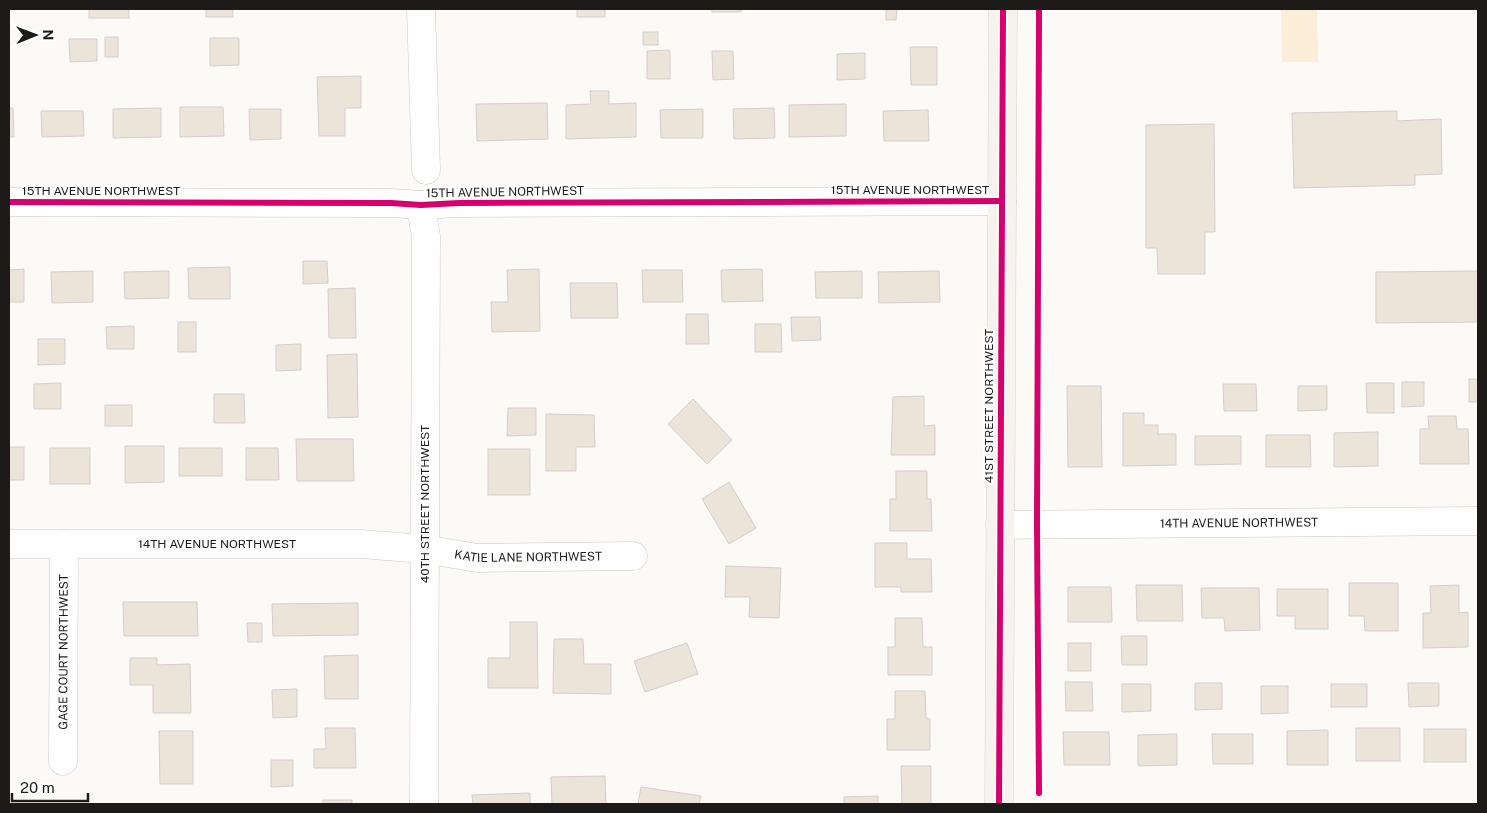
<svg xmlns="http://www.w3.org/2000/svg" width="1487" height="813" viewBox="0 0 1487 813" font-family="'Public Sans',sans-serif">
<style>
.green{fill:#fcedd8}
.building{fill:#ece4d9;stroke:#d1cfcd}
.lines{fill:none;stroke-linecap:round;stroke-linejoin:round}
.minor-casing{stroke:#cac9c7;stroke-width:29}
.major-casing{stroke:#d6d4d2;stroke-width:29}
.minor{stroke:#fffefe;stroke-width:28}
.major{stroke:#f6f2ed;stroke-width:28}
.cycleway-casing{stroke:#fff;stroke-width:9}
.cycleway{stroke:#d6006c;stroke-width:6}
.labels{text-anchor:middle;stroke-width:4.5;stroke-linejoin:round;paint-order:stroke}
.street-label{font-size:12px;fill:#1d1b1a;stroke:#fff}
</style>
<rect width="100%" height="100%" fill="#fcfaf7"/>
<path class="green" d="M1281,9H1317L1318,62H1282Z"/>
<g class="building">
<rect x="89" y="9" width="40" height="9"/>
<rect x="206" y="9" width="27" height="8"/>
<rect x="577" y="9" width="28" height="8"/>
<rect x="712" y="9" width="29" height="3"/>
<path d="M886,9H897L896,20H886Z"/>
<rect x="643" y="32" width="15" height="13"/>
<rect x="105" y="37" width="13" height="20"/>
<path d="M210,38H239V65L210,66Z"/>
<path d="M69,39H97V61L70,62Z"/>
<path d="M910,47H937V85H911Z"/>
<path d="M670,50V79H647V51Z"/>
<path d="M712,51H733L734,79L713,80Z"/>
<path d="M865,53V79L837,80V54Z"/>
<path d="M361,76V108H345V136H319L317,77Z"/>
<path d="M590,91H609V104L636,103V137L566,139V105L591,104Z"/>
<path d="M547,103L548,139L477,141L476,104Z"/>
<path d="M846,104V136L789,137V105Z"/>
<path d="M180,107H223L224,136L180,137Z"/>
<path d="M9,108H13L14,137H9Z"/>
<path d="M161,108V137L113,138V109Z"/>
<path d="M774,108L775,138L734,139L733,109Z"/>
<path d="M249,109H281V139L250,140Z"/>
<path d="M703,109V138H661L660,110Z"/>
<path d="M928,110L929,141H884L883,111Z"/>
<path d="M41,111H83L84,136L42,137Z"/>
<path d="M1397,111V121L1441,119L1442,174L1415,175V185L1294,188L1292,113Z"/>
<path d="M1214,124L1215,232H1205V274H1158L1157,248H1146V125Z"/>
<path d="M303,261H327L328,283L303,284Z"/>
<path d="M230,267V299H189L188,268Z"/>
<path d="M24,269V302H9V270Z"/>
<path d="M539,269L540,331L492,332L491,302H508L507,270Z"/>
<path d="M762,269L763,301L722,302L721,270Z"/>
<path d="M642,270H682L683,302H643Z"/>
<path d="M93,271V302L52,303L51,272Z"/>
<path d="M169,271V298L125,299L124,272Z"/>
<path d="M862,271V298H816L815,272Z"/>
<path d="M939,271L940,302L879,303L878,272Z"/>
<path d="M1478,271V322L1376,323V272Z"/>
<path d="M570,283H617L618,318H571Z"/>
<path d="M355,288L356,338H329L328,289Z"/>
<path d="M686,314H708L709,344H686Z"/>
<path d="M791,317H820L821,340L792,341Z"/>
<rect x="178" y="322" width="18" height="30"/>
<path d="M755,324H781L782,352H755Z"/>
<path d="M134,326V349H107L106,327Z"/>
<path d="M38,339H65V364L38,365Z"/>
<path d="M301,344V370L276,371V345Z"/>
<path d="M357,354L358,417L328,418L327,355Z"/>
<rect x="1469" y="379" width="9" height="23"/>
<path d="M1402,382H1424V406L1402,407Z"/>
<path d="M61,383V409H34V384Z"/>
<path d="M1366,383H1394V413H1367Z"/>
<path d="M1223,384H1256L1257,411H1224Z"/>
<path d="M1067,386H1101L1102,467H1068Z"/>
<path d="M1298,386H1327V410L1298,411Z"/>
<path d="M214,394H244L245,423H214Z"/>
<path d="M924,396V426L935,425V455H891L893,397Z"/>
<path d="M693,399L732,440L707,464L668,424Z"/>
<rect x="105" y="405" width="27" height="21"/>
<path d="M508,408H536V435L507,436Z"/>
<path d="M1123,413H1144V425H1158V434H1176V465L1123,466Z"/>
<path d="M546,414L594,415L595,447H576V471H546Z"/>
<path d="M1428,416H1456L1457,429H1468L1469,464H1420V429H1429Z"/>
<path d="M1378,432V466L1334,467V433Z"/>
<path d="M1266,435H1310L1311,467H1266Z"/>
<path d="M1195,436H1241V464L1195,465Z"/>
<path d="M296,439H353L354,481H297Z"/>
<path d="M125,446H164V482L125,483Z"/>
<rect x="9" y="447" width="15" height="33"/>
<rect x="50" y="448" width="40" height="36"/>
<rect x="179" y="448" width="43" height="28"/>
<path d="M246,448H278L279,480H246Z"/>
<rect x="488" y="449" width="42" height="46"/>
<path d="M896,471H927V499H931L932,531H890V499H896Z"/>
<path d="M729,482L756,528L729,544L702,499Z"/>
<path d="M875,543H907V559H931L932,592H901V587H875Z"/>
<path d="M726,566L781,568L779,618L749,617L750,597H725Z"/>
<path d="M1349,583H1398V631H1365L1364,616H1349Z"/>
<path d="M1136,585H1182L1183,621H1137Z"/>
<path d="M1459,585V613L1468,612V647L1423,648V613H1431L1430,586Z"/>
<path d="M1068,587H1111L1112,622H1068Z"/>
<path d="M1201,588H1259L1260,630L1225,631L1224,618H1202Z"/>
<path d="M1277,589H1328V629H1295V616H1277Z"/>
<path d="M123,602H197L198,636H124Z"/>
<path d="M358,603V635L273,636L272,604Z"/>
<path d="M895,618H922L923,647H932V675H888V647H895Z"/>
<path d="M510,622H537L538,688H488V658H510Z"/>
<path d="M247,623H262V642H248Z"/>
<path d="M1121,636H1147V665H1122Z"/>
<path d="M554,639H583L584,664H611V694L553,693Z"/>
<path d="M687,643L698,674L645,692L634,661Z"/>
<rect x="1068" y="643" width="23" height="28"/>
<path d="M358,655V699H325L324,656Z"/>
<path d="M130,658H157V665L190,664L191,713H153V685H130Z"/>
<path d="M1065,682H1092L1093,711H1066Z"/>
<path d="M1195,683H1222V709L1195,710Z"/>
<path d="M1408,683H1439V706L1409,707Z"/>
<path d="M1122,684H1151V711L1122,712Z"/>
<rect x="1331" y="684" width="36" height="23"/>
<path d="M1261,686H1288V713L1261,714Z"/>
<path d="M297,689V717L273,718L272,690Z"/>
<path d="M895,691H925L926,718L930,719V750H887V719H895Z"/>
<path d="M325,728H355L356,768H314V749H326Z"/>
<rect x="1356" y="728" width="44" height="33"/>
<rect x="1424" y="729" width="42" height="33"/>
<path d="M1328,730V765H1287V731Z"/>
<path d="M159,731H193V784H160Z"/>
<path d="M1063,732H1109L1110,765H1064Z"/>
<path d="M1177,734V765L1138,766V735Z"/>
<path d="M1212,734H1253V764H1213Z"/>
<path d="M271,760H293V786L271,787Z"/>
<path d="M901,766H931V804H902Z"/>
<path d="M605,776L606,804H552L551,777Z"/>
<path d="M641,787L701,796L699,804H638Z"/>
<path d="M530,793V804H473L472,795Z"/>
<path d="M878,796V804H844V797Z"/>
<rect x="323" y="800" width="29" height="4"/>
</g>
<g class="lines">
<defs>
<g id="minor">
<path d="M421,9L426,170"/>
<path d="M9,202L391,203L421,205L459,203L1002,201"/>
<path d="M421,205L426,237L424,804"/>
<path id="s1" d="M1000,525L1478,521"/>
<path id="s2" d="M9,544H361L424,549L477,558L633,556"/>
<path id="s3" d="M63,761L64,544"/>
</g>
<path id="major" d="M999,804L1003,9"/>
</defs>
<use href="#minor" class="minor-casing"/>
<use href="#major" class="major-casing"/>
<use href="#minor" class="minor"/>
<use href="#major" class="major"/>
<defs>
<g id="cycleway">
<path d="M9,202L391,203L421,205L459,203L1002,201"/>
<path d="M1039,793L1037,525L1039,9"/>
<path d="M999,804L1003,9"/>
</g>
</defs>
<use href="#cycleway" class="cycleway-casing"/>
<use href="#cycleway" class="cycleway"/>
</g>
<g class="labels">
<g class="street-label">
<text x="910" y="194">15TH AVENUE NORTHWEST</text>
<text x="101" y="195">15TH AVENUE NORTHWEST</text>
<text transform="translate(505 192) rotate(-1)" y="4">15TH AVENUE NORTHWEST</text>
<text transform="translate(989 406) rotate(-90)" y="4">41ST STREET NORTHWEST</text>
<text transform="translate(425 504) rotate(-90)" y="4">40TH STREET NORTHWEST</text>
<text dy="4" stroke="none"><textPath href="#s1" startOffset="239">14TH AVENUE NORTHWEST</textPath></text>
<text dy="4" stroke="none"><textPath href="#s2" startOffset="208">14TH AVENUE NORTHWEST</textPath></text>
<text dy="4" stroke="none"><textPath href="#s2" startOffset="520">KATIE LANE NORTHWEST</textPath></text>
<text dy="4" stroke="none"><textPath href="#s3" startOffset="109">GAGE COURT NORTHWEST</textPath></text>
</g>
</g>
<rect width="1487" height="813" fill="none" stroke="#1d1b1a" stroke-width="20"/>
<g transform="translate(35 35) rotate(89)" stroke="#ffffff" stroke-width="4" paint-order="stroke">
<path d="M0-4L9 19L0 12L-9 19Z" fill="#1d1b1a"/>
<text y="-8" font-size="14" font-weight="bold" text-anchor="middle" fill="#1d1b1a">N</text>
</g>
<path d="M12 793v8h76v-8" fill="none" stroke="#1d1b1a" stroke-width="2.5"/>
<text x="20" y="793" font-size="15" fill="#1d1b1a" stroke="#ffffff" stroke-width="4" paint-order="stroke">20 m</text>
</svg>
